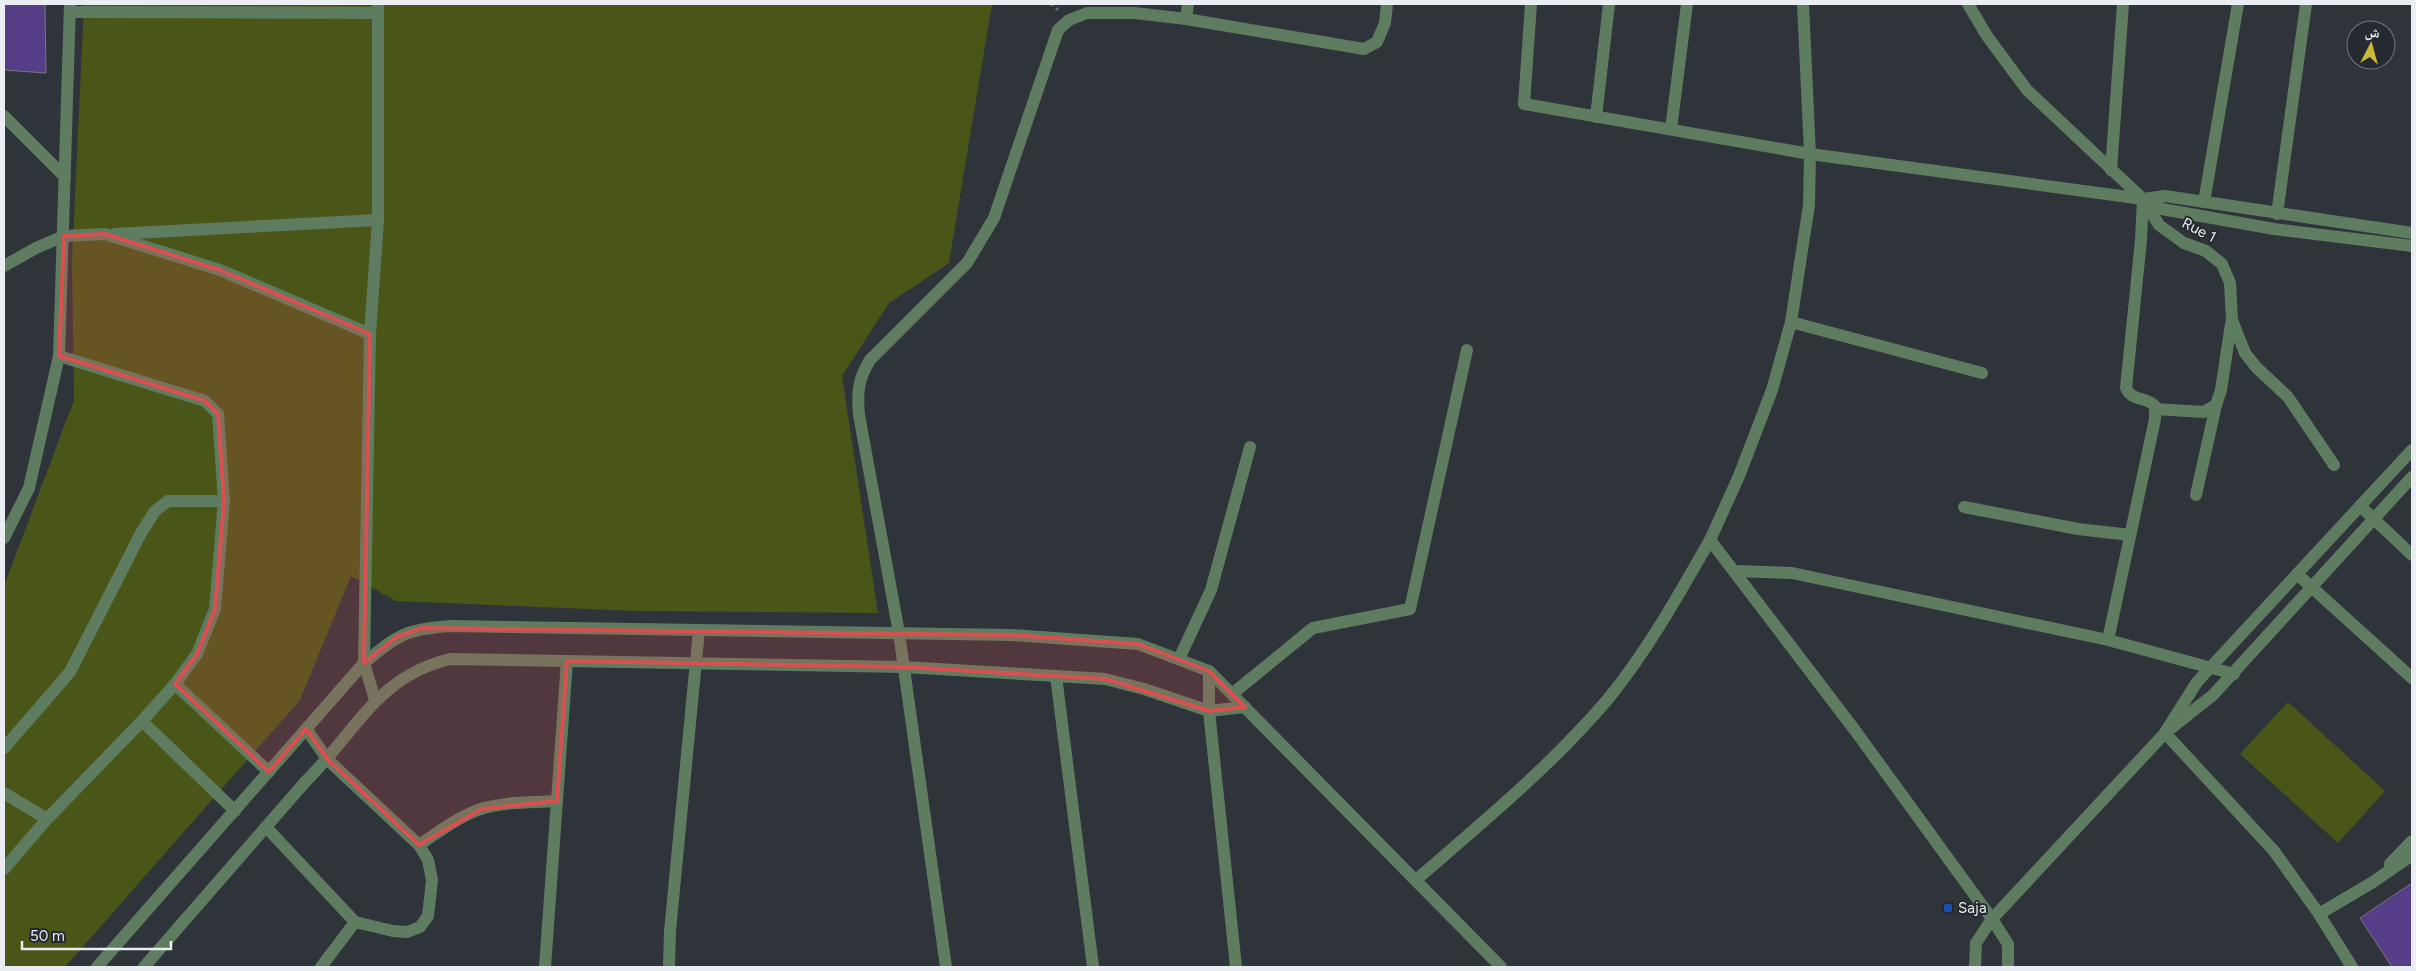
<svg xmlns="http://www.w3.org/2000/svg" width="2416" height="971" viewBox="0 0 2416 971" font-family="Figtree,'Noto Naskh Arabic',sans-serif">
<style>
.green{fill:#495618}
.building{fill:#563d88;stroke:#797780}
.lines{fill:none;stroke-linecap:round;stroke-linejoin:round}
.path{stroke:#6a6d74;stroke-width:3;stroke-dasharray:2.5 4;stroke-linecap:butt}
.minor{stroke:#5e7c60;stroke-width:12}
.marked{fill:#da4f50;fill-opacity:0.2;stroke:#da4f50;stroke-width:4;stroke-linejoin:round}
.transit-dot{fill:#1a4fb4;stroke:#252930;stroke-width:2}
.labels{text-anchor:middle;stroke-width:4;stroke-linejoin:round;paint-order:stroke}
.street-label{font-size:15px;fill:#eaedf1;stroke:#252930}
.poi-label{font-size:15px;fill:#eaedf1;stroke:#252930;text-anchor:start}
</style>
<rect width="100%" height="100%" fill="#2f333a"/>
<g class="green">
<path d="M84,4H992L949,263L889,303L842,376L878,613L638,611L396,601L351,576L300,700L65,967H4V586L74,400L72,261Z"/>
<path d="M2288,702L2385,791L2338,843L2240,754Z"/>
</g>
<g class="building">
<path d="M4,4H45L46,73L4,70Z"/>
<path d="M2412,883V967H2392L2360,918Z"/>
</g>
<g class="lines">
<path class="path" d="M1051,4L1058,10"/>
<g class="minor">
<path d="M1531,4L1524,104L1810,154L2143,199L2165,196L2412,233"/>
<path d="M1803,4L1810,154L1809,205L1791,322L1772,390L1739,476L1710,540L1854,729L1992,919L2008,944V967"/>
<path d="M1968,4L1987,36L2027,90L2143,199L2159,225L2184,243L2206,251L2222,264L2230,283L2232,320L2245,353L2256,367L2288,397L2334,465"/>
<path d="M70,12L378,13"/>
<path d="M1186,19L1188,4"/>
<path d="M4,116L65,177"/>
<path d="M1596,117L1609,4"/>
<path d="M1671,129L1687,4"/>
<path d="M2111,170L2123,4"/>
<path d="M2145,201L2162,209L2274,229L2412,246"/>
<path d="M2204,202L2238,4"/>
<path d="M2277,214L2306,4"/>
<path d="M115,234L378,220"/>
<path d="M4,266L36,248L64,236L105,234L220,270L370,334"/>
<path d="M1791,322L1982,373"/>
<path d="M2155,409L2204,412L2216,405L2221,390L2231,324"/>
<path d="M2196,495L2216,405"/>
<path d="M2360,506L2412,555"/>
<path d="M1964,507L2078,529L2130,535"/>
<path d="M4,538L29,488L59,356L70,4"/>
<path d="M1734,571L1792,573L2108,640L2234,674"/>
<path d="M2297,574L2412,678"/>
<path d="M2108,640L2155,419V406C2146,396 2132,402 2126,388L2141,240L2143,199"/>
<path d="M1179,659L1211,590L1250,447"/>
<path d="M1209,671V711L1236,967"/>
<path d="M1056,676L1093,967"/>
<path d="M175,684L269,772"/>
<path d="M1232,694L1313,628L1410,609L1467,350"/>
<path d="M375,700L364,663L370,334L378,220V4"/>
<path d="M142,721L235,811"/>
<path d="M306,729L328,760L419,845"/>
<path d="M2166,731L2197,682L2412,450"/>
<path d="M2165,733L2274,851L2319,914L2352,967"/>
<path d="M4,748L70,672L141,533L155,511L168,501H224"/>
<path d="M4,793L47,819"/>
<path d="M266,827L355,922L393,931L407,932L420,927L428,916L432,880L428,860L419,845C439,832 460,815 484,808C508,802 533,802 557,801"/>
<path d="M2390,864L2412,841"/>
<path d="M4,869L47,819L142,721L175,684L197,654L215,609L224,501L218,414L205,401L59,356"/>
<path d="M1416,880C1483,822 1551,766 1608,699C1648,650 1679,594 1710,540"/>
<path d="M2319,914L2373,882L2412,855"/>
<path d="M97,967L364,663C399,634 406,629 451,626L1011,635L1138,644L1209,671L1501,967"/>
<path d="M144,967L306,781C356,732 376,677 450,659L904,667L1056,676L1105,679L1144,689L1209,711L1245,707"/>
<path d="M321,967L355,922"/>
<path d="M545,967L567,661"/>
<path d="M669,967L670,931L699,630"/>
<path d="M946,967L899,633L859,415C857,393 858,379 870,360L967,263L994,218L1058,30L1069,20L1087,13H1135L1186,19L1364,49L1377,42L1385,23L1387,4"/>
<path d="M1975,967L1976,943L1992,919L2165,733L2213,695L2412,477"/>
</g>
</g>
<path class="marked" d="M105,234L220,270L370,334L364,663L396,637L421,628L1011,635L1138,644L1209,671L1245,707L1209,711L1105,679L904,667L567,661L557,801L482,809L419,845L328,760L306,729L269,772L175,684L197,654L215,609L224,501L218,414L205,401L59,356L64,236Z"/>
<rect class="transit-dot" x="1943" y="903" width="10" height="10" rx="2.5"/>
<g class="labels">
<g class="street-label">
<text transform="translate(2199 230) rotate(27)" y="5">Rue 1</text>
</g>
<g class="poi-label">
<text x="1958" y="913">Saja</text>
</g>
</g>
<rect width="2416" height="971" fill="none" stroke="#eaedf1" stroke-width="10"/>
<g transform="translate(2371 45) rotate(6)"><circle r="24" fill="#252930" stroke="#74777d"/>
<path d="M0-4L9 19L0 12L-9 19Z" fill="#cdb938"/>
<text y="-8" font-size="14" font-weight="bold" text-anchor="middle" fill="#eaedf1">ش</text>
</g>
<path d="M22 941v8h149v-8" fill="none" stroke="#eaedf1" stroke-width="2.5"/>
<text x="30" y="941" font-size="15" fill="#eaedf1" stroke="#252930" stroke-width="4" paint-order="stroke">50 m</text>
</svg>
